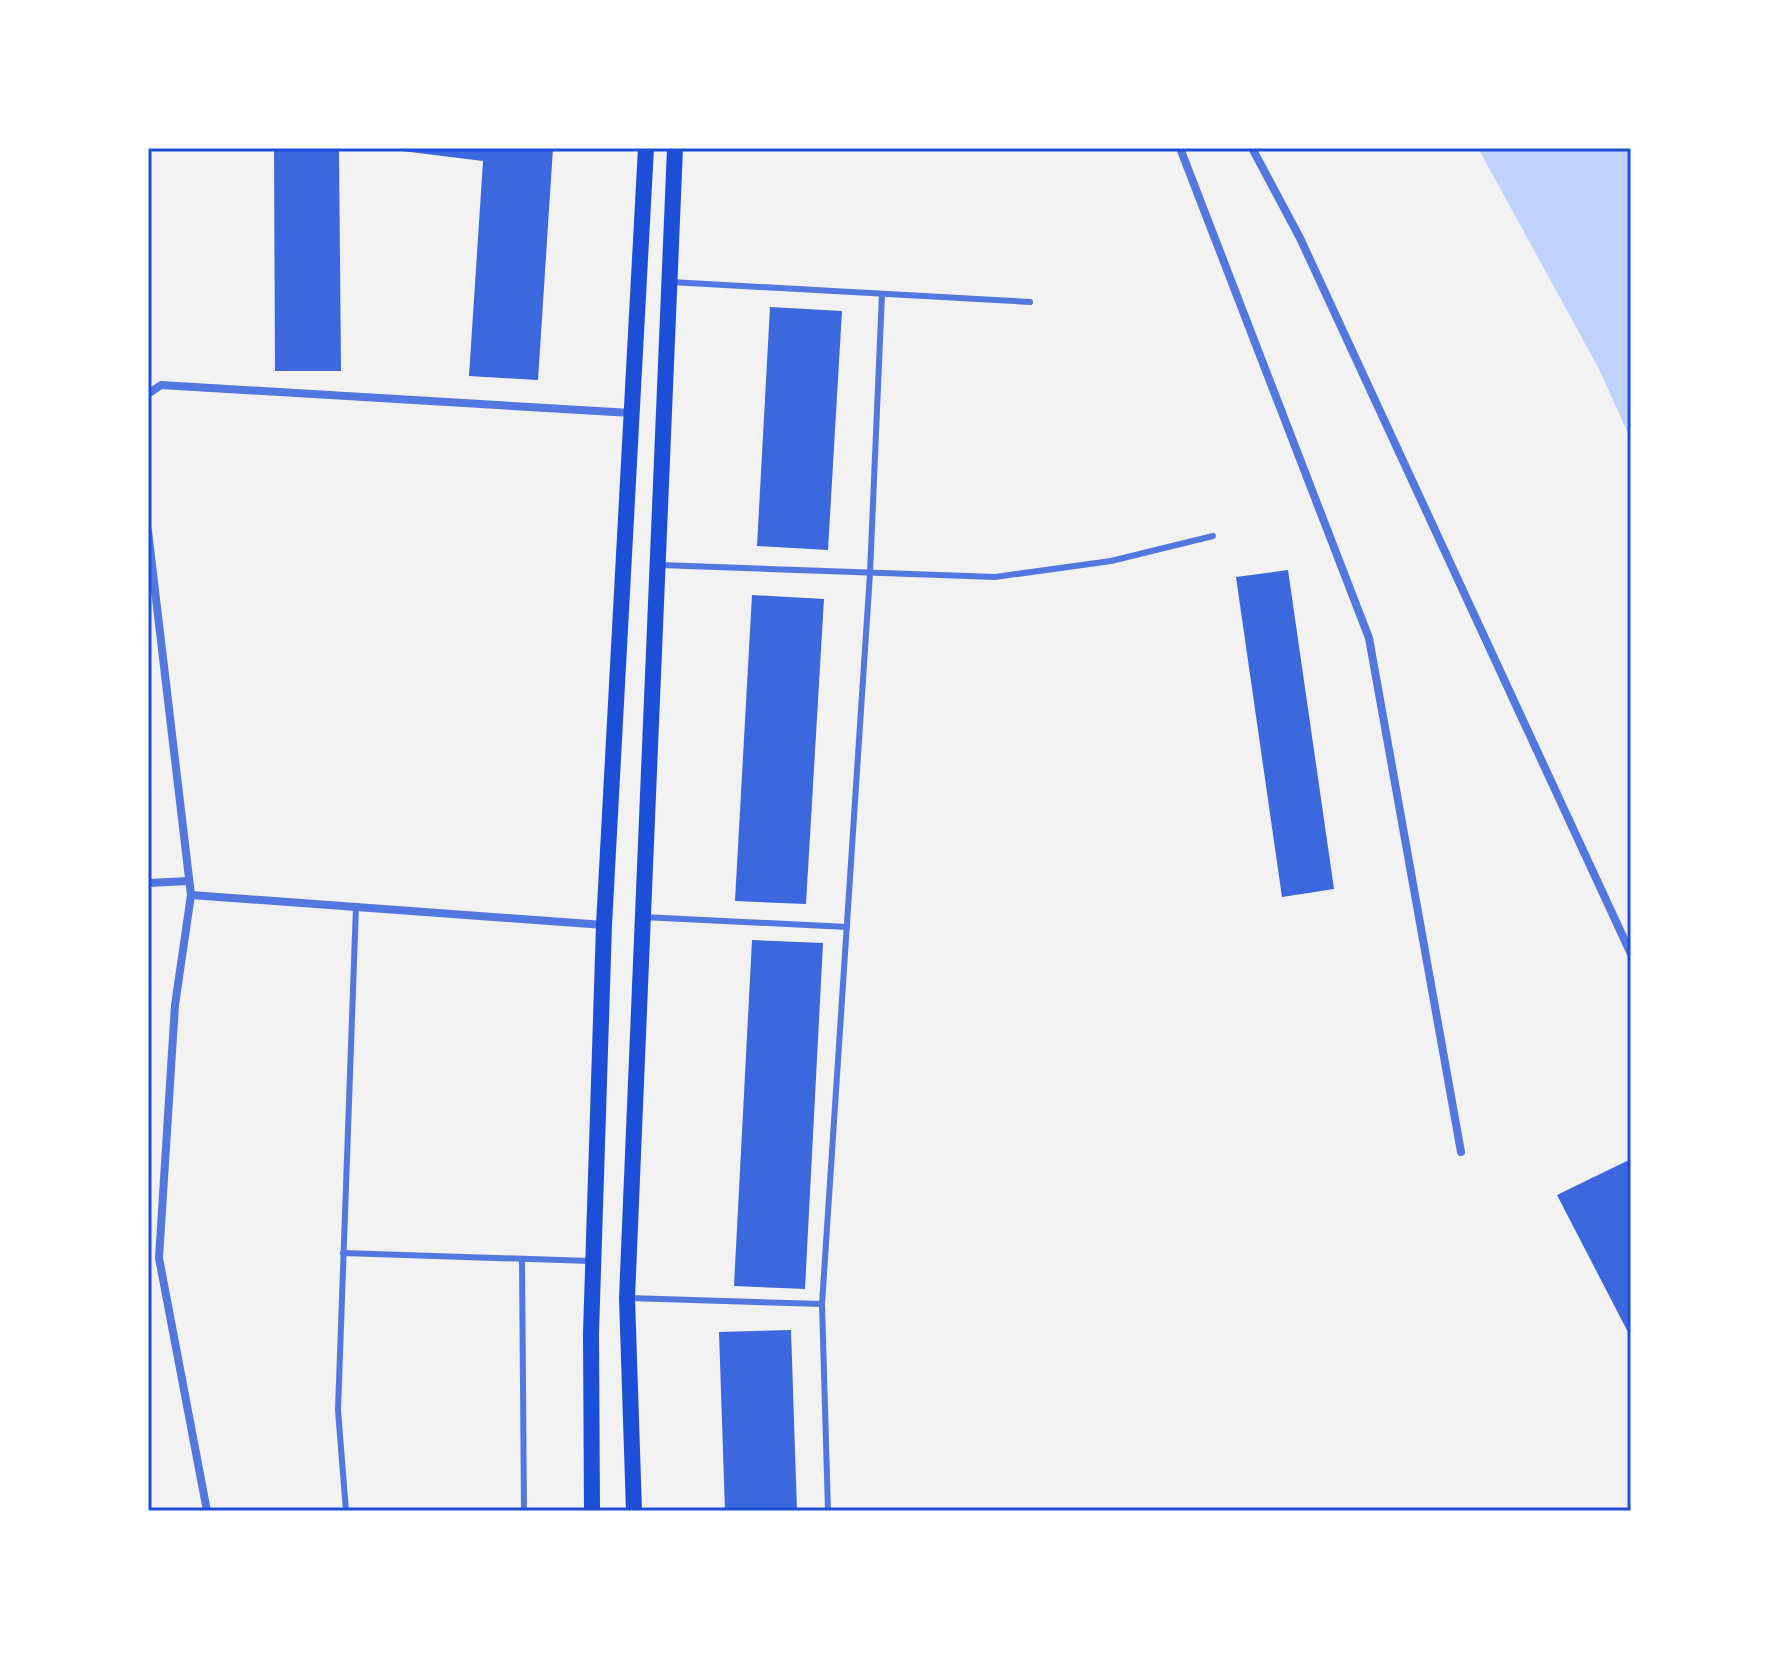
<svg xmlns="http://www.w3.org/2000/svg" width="1779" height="1659" viewBox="0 0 1779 1659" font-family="'Asap Condensed',sans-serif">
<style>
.water{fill:#bfd3fe}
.building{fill:#3d67dc}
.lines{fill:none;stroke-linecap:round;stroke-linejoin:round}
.service{stroke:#5277de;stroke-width:6}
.minor{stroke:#5277de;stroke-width:8}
.secondary{stroke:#1d4ed8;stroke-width:16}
.neatline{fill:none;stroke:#1d4ed8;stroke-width:3}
</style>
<rect width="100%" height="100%" fill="#f2f2f2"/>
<path class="water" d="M1478,148H1631V440L1599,369Z"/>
<g class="building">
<path d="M274,148H339L341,371H275Z"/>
<path d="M402,148H553L538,380L469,376L483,161L402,151Z"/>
<path d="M770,307L842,311L828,550L757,546Z"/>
<path d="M1288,570L1334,889L1282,897L1236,577Z"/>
<path d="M752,595L824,599L806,904L735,901Z"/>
<path d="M752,940L823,943L805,1289L734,1286Z"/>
<path d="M1631,1159V1338L1557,1195Z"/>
<path d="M791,1330L797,1511H725L719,1332Z"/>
</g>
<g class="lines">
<g class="service">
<path d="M671,282L1030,302"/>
<path d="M661,565L995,577L1111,561L1213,536"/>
<path d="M643,917L847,927"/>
<path d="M343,1253L590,1261"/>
<path d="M522,1260L524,1511"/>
<path d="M629,1298L822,1304"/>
<path d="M346,1511L338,1410L356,906"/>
<path d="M828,1511L822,1304L870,573L882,294"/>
</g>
<g class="minor">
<path d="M1180,148L1369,638L1461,1152"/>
<path d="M1252,148L1300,238L1631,954"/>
<path d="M148,394L161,385L631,413"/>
<path d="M148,531L191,895L175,1005L159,1258L207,1511"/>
<path d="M148,883L189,881"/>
<path d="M191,895L604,925"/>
</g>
<g class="secondary">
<path d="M592,1511L591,1333L604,925L646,148"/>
<path d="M634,1511L627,1298L675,148"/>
</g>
</g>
<rect width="1779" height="1659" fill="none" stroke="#ffffff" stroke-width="300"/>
<rect x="150" y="150" width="1479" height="1359" class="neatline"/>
</svg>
